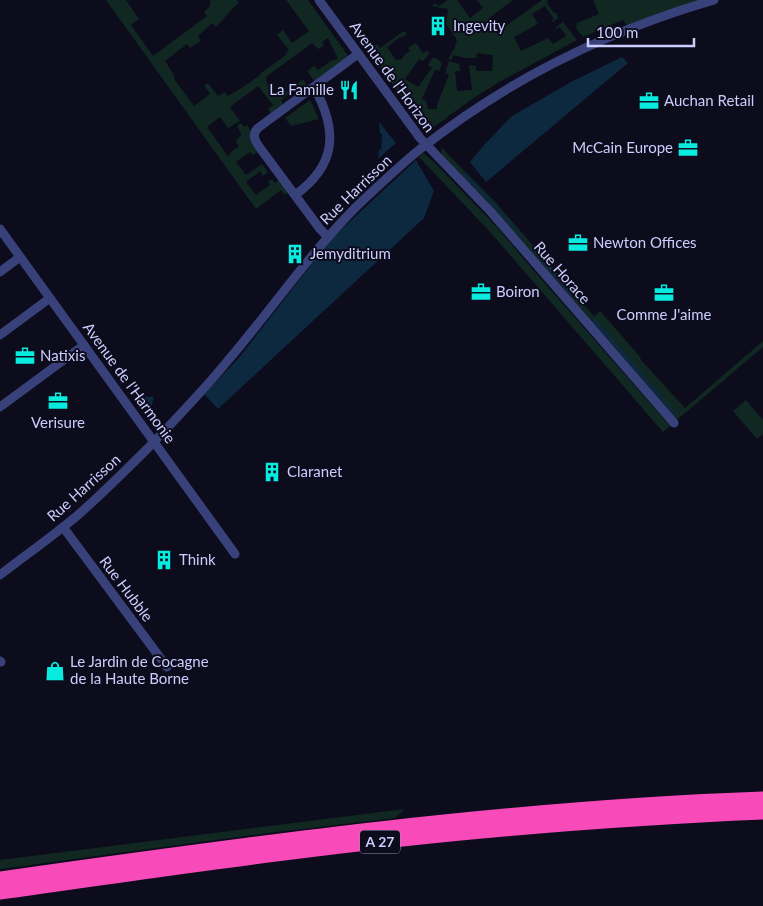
<svg xmlns="http://www.w3.org/2000/svg" width="763" height="906" viewBox="0 0 763 906" font-family="Lato,sans-serif">
<style>
.green{fill:#102722}
.water{fill:#0d2940}
.lines{fill:none;stroke-linecap:round;stroke-linejoin:round}
.street{stroke:#39417b;stroke-width:9}
.highway{stroke:#f94ab9;stroke-width:15}
.labels{text-anchor:middle;stroke-width:4;stroke-linejoin:round;paint-order:stroke}
.shield{fill:#0d0c1d;stroke:#9293ba;stroke-width:1}
.shield-label{font-size:14px;font-weight:bold;fill:#cbcdfd}
.poi-label{font-size:15px;fill:#cbcdfd;stroke:#0d0c1d;text-anchor:start}
.street-label{font-size:15px;fill:#cbcdfd;stroke:#0d0c1d}
</style>
<rect width="100%" height="100%" fill="#0d0c1d"/>
<g class="green">
<path d="M106,0H126L139,19L131,25L153,56L207,16L204,12L210,6V0H237L239,2L216,27L212,23L198,36L201,41L190,48L187,44L165,61L174,75V79L194,106L210,94L204,86L208,83L218,96L225,92L227,96C238,92 250,82 260,75L261,73L286,55L285,54L289,50L277,35L283,30L292,43L309,31L286,0H308L349,57L315,82L307,71L314,66L318,70L331,61L338,59L328,38L322,42L324,46L318,49L312,43L267,76L266,81L277,98L303,79L308,87L301,92L297,88L281,100L284,105L271,114L268,109L273,105L258,86L230,107L240,121L228,128L220,117L207,127L228,156L231,153V152L239,146L236,142L237,141L236,140L241,136V134L237,126L241,123L244,127L247,125L251,131L250,140L258,152L253,155L250,152L236,162L246,175L262,164L268,172L263,176L260,171L246,182L256,195L270,185L268,182L272,179L275,183L279,180L288,191L285,195L281,190L256,209Z"/>
<path d="M448,0H457L470,18L483,8L477,0H513L489,18L499,31L542,0H547L548,5L554,13H557L558,18L553,22H550L554,19L545,6L532,14L538,24L514,37L521,51L548,38L553,44L566,36L560,27L556,29L555,28L563,22L577,40L501,81L472,99L427,132L368,51L377,44L380,48L404,31L407,34L401,38L400,37L387,47L396,60L399,59L401,60L403,58V56L410,51L408,48L416,43L423,53L428,50L429,54L423,61L419,59L405,79L418,87L432,68L428,65L432,58H435L440,61L442,64L439,71L435,70L422,99L426,101L428,109H437V105L449,75L445,73L449,61L459,64L460,71H455L457,91L472,90L469,65L476,66V71H492L493,55L477,53L476,58H466L453,55L452,60L448,59L454,49L457,40L446,24L448,9L431,6L435,3L439,6Z"/>
<path d="M593,0H706L628,27L623,20L583,37L576,28L577,23L599,14Z"/>
<path d="M310,100L319,119L291,126L285,118Z"/>
<path d="M441,147L498,205L594,316L600,311L601,312L641,358L640,359L685,408L763,341V347L677,420L495,210L442,155Z"/>
<path d="M423,153L434,162L497,227L535,272L670,426L663,432L491,233L419,157Z"/>
<path d="M746,400L763,420V434L757,439L733,411Z"/>
<path d="M405,809L395,818L268,833L0,869V860Z"/>
</g>
<g class="water">
<path d="M622,57L628,63L486,182L470,162L485,144L512,116L571,82Z"/>
<path d="M379,122L396,143L378,159L379,150H381L382,134H380Z"/>
<path d="M416,160L434,191L424,218L218,409L204,394L238,359L331,239Z"/>
<path d="M465,173L497,206L524,238L523,239L495,208L463,175Z"/>
<path d="M534,248L573,294L571,296L532,250Z"/>
<path d="M595,318L677,414L675,416L592,321Z"/>
<path d="M135,396H144V397H154L149,414Z"/>
</g>
<g class="lines">
<g class="street">
<path d="M319,0L420,138L491,212L674,423"/>
<path d="M295,195C337,165 338,130 314,87"/>
<path d="M0,229L235,554"/>
<path d="M328,237L320,229L263,152C257,144 250,136 258,128L358,54"/>
<path d="M0,272L20,257"/>
<path d="M0,335L50,298"/>
<path d="M0,407L84,345"/>
<path d="M63,527L167,667"/>
<path d="M0,575C26,555 53,536 78,515C103,493 126,470 149,447C175,420 201,393 225,364C270,312 308,255 357,206C377,187 398,167 419,150C506,81 607,31 714,0"/>
<path d="M0,661L1,662"/>
</g>
<g class="highway">
<path d="M0,879C253,843 507,808 763,799"/>
<path d="M0,892C157,870 313,847 471,832C568,823 665,816 763,812"/>
</g>
</g>
<defs>
<symbol id="building-bare" viewBox="-9 -9 18 18"><path d="M-4-6H4V6H1V3H-1V6H-4ZM-2.5-4.3h1.7v1.8h-1.7ZM.8-4.3h1.7v1.8H.8ZM-2.5-1h1.7V.8h-1.7ZM.8-1h1.7V.8H.8Z" fill="#08ebdf" stroke="#0d0c1d" stroke-width="2.5" paint-order="stroke"/></symbol>
<symbol id="restaurant-bare" viewBox="-9 -9 18 18"><path d="M-5-6h1v4h1v-4h1v4h1v-4h1v5L-1.5 .5V6h-2V.5L-5-1ZM5-6V6H3V1.5H1.5Q1.5-4 5-6Z" fill="#08ebdf" stroke="#0d0c1d" stroke-width="2.5" paint-order="stroke"/></symbol>
<symbol id="office-bare" viewBox="-9 -9 18 18"><path d="M-6-3h4V-5.5h4V-3h4V5H-6ZM-1-4.5V-3h2v-1.5ZM-6 0V1H6V0Z" fill="#08ebdf" stroke="#0d0c1d" stroke-width="2.5" paint-order="stroke"/></symbol>
<symbol id="shop-bare" viewBox="-9 -9 18 18"><path d="M-5-2.5h2.3a2.7 3.5 0 0 1 5.4 0H5L5.5 6h-11ZM-1.5-2.5h3a1.5 2.3 0 0 0-3 0Z" fill="#08ebdf" stroke="#0d0c1d" stroke-width="2.5" paint-order="stroke"/></symbol>
</defs>
<g fill-rule="evenodd">
<use href="#building-bare" x="424" y="12" width="28" height="28"/>
<use href="#restaurant-bare" x="335" y="76" width="28" height="28"/>
<use href="#office-bare" x="635" y="87" width="28" height="28"/>
<use href="#office-bare" x="674" y="134" width="28" height="28"/>
<use href="#office-bare" x="564" y="229" width="28" height="28"/>
<use href="#building-bare" x="281" y="240" width="28" height="28"/>
<use href="#office-bare" x="467" y="278" width="28" height="28"/>
<use href="#office-bare" x="650" y="279" width="28" height="28"/>
<use href="#office-bare" x="11" y="342" width="28" height="28"/>
<use href="#office-bare" x="44" y="387" width="28" height="28"/>
<use href="#building-bare" x="258" y="458" width="28" height="28"/>
<use href="#building-bare" x="150" y="546" width="28" height="28"/>
<use href="#shop-bare" x="41" y="657" width="28" height="28"/>
</g>
<g class="labels">
<rect class="shield" x="360" y="830.5" width="40" height="23" rx="4"/>
<g class="shield-label">
<text x="380" y="847">A 27</text>
</g>
<g class="poi-label">
<text x="453" y="31">Ingevity</text>
<text x="334" y="95" text-anchor="end">La Famille</text>
<text x="664" y="106">Auchan Retail</text>
<text x="673" y="153" text-anchor="end">McCain Europe</text>
<text x="593" y="248">Newton Offices</text>
<text x="310" y="259">Jemyditrium</text>
<text x="496" y="297">Boiron</text>
<text x="664" y="320" text-anchor="middle">Comme J'aime</text>
<text x="40" y="361">Natixis</text>
<text x="58" y="428" text-anchor="middle">Verisure</text>
<text x="287" y="477">Claranet</text>
<text x="179" y="565">Think</text>
<text x="70" y="667">Le Jardin de Cocagne<tspan x="70" dy="17">de la Haute Borne</tspan></text>
</g>
<g class="street-label">
<text transform="translate(392 77) rotate(54)" y="5">Avenue de l'Horizon</text>
<text transform="translate(356 190) rotate(-44)" y="5">Rue Harrisson</text>
<text transform="translate(562 273) rotate(49)" y="5">Rue Horace</text>
<text transform="translate(129 383) rotate(54)" y="5">Avenue de l'Harmonie</text>
<text transform="translate(84 488) rotate(-42)" y="5">Rue Harrisson</text>
<text transform="translate(126 589) rotate(53)" y="5">Rue Hubble</text>
</g>
</g>
<path d="M588 38v8h106v-8" fill="none" stroke="#cbcdfd" stroke-width="2.5"/>
<text x="596" y="38" font-size="15" fill="#cbcdfd" stroke="#0d0c1d" stroke-width="4" paint-order="stroke">100 m</text>
</svg>
